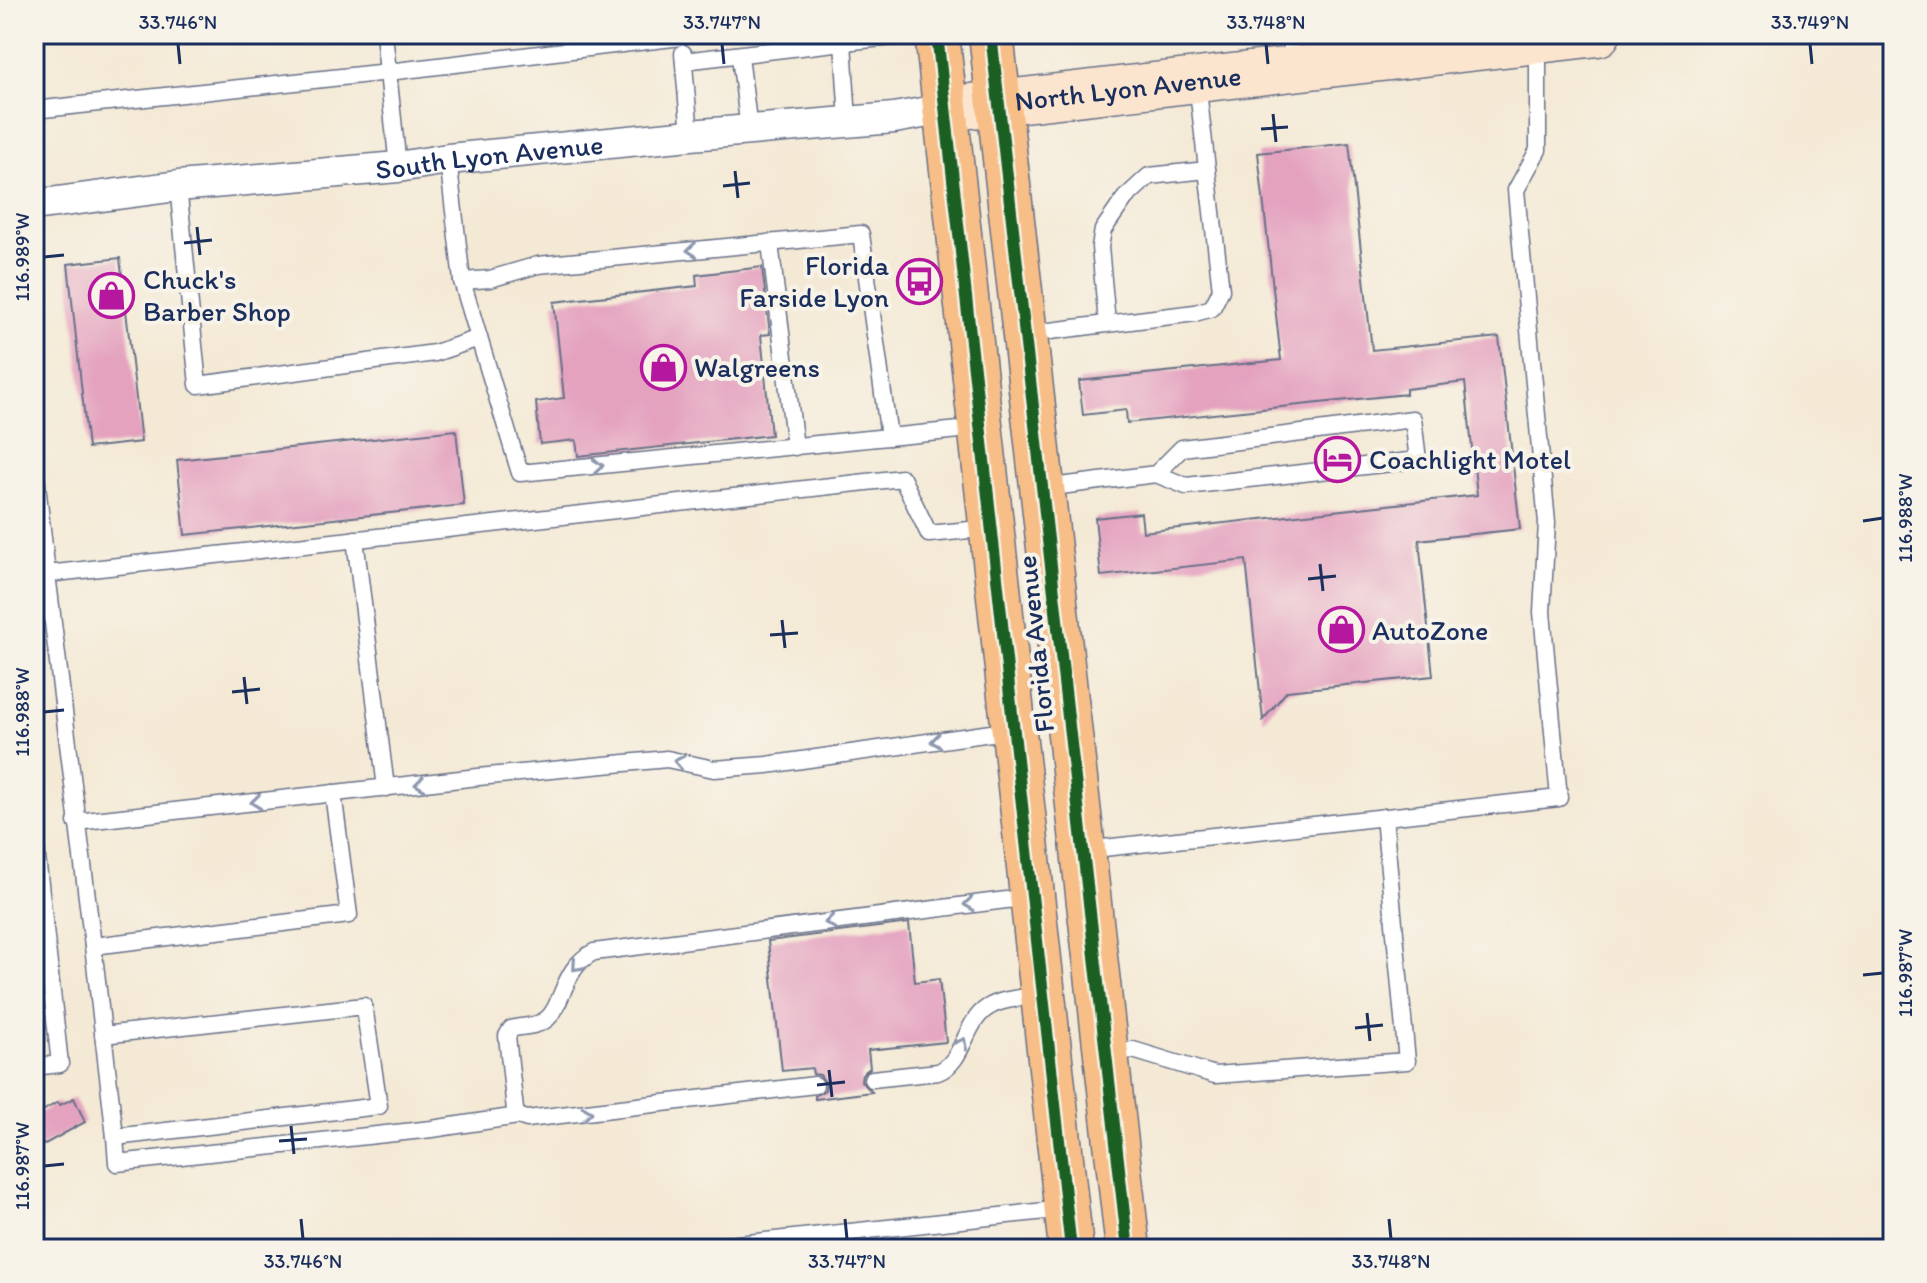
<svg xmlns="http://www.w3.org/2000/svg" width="1927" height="1283" viewBox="0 0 1927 1283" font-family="Itim,sans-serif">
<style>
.building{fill:#e4a2bf}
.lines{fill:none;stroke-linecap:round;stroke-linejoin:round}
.lane-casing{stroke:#677088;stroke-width:19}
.street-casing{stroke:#677088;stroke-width:33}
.secondary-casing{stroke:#677088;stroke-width:47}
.primary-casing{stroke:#677088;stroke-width:47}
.lane{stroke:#fff;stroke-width:16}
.street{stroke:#fff;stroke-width:30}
.secondary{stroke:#fce5cf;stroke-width:44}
.primary{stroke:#f7be87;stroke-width:44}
.cycleway-casing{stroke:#f7f3e8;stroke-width:17}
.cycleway{stroke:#1b5e20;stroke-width:12}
.oneway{stroke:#8d97ae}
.ticks{fill:none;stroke:#1b2f5e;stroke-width:3}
.labels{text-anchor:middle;stroke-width:8;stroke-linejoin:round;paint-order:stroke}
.street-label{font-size:28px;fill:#1b2f5e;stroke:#f7f3e8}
.poi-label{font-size:28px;fill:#1b2f5e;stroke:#f7f3e8;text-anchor:start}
.neatline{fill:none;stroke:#1b2f5e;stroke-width:3}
.ticks-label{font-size:20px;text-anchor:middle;fill:#1b2f5e}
</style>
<rect width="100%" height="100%" fill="#f7f3e8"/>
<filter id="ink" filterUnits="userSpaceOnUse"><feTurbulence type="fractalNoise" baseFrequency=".0125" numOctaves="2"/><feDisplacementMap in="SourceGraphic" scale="16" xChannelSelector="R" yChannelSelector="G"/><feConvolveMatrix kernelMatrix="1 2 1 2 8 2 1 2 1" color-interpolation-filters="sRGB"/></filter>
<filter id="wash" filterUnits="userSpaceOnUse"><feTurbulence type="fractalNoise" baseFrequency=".006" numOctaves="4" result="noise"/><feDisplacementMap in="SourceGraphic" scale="32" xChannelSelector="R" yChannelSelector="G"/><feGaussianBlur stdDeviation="1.8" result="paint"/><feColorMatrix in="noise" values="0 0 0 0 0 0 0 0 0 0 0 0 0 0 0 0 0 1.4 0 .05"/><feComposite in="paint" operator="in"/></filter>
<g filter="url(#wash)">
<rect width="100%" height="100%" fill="#f4e9d5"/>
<g id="blocks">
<g class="building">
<path d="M1349,143L1372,350L1499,337L1520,529L1419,540L1433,676L1287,691L1263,720L1246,560L1101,576L1095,518L1141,513L1143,532L1477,495L1465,382L1406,389V394L1127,423L1126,410L1083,415L1079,381L1281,360L1258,153Z"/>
<path d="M120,258L141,442L88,448L68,264Z"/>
<path d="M762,267L770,334L761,335L771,435L578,456L576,440L540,444L536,402L564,398L554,302L697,286L696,275Z"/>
<path d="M456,430L464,505L185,535L177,460Z"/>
<path d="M909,923L915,982L939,979L946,1042L868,1050L870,1068L862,1074L861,1081L872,1092L815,1099V1096L825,1090L826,1084L820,1075L813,1074L812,1068L782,1071L768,941Z"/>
<path d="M74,1098L85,1122L34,1150V1116L58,1102L60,1105Z"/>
</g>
</g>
</g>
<g filter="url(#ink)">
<use href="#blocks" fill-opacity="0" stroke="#677088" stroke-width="2"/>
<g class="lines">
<defs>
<g id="lane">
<path d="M384,34L398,167"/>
<path d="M1290,34L1294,67"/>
<path d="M843,35V42L922,34"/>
<path d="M683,53L690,135"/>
<path d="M740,56L749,130"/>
<path d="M684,61L843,42L848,121"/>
<path d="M34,110L388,72L681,37"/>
<path d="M178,186L198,385L435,353L479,338L462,281L448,159"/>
<path d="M770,243L795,447"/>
<path d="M462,281L490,279L538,265L861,234L889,437"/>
<path d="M1107,323L1100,247L1103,230L1125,198L1149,176L1207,170"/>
<path d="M1026,334L1195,313L1212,308L1221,290L1197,82"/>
<path d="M479,338L520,473L980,428"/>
<path d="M34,457L47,574L902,478L929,534L990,528"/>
<path d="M1044,488L1156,474L1186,486L1418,460L1413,419L1182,448L1156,474"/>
<path d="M355,539L386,788"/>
<path d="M47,574L93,946L349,915L333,793"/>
<path d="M76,822L478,777L667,759L714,769L767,765L1012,730"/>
<path d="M34,830L60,1064L34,1067"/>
<path d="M1085,850L1559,798L1542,612L1547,523L1516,190L1538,150V42"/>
<path d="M93,946L115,1137L379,1106L364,1006L103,1035"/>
<path d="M1106,1053L1133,1050L1215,1075L1407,1061L1384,817"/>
<path d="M872,1079L938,1072C964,1062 964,1023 987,1008C1002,998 1024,998 1042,995"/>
<path d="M815,1085L527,1119L518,1116L515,1110L507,1036L511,1029C521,1026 533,1027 542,1022C564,1012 560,968 594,952L1030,897"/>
<path d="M115,1137L117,1163L432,1129L518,1116"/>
<path d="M691,1249L1064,1209"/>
</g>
<g id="street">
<path id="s1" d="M34,205L178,186L398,167L448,159L690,135L894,118L945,109"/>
</g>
<g id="secondary">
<path id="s2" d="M945,109L1598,34"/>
</g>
<g id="primary">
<path d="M937,34L1071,1249"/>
<path d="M991,34L1128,1249"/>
</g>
</defs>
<use href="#lane" class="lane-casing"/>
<use href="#street" class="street-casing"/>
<use href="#secondary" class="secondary-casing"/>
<use href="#primary" class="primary-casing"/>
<use href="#lane" class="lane"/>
<use href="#street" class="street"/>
<use href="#secondary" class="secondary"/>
<use href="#primary" class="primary"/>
<defs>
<g id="cycleway">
<path d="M937,34L1071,1249"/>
<path d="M991,34L1128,1249"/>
</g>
</defs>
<use href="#cycleway" class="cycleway-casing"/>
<use href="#cycleway" class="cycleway"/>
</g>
<defs><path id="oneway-chevron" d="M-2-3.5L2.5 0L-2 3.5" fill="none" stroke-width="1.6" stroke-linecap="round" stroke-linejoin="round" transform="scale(2)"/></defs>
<g class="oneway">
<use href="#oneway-chevron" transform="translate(692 250) rotate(175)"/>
<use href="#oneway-chevron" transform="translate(598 466) rotate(-5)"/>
<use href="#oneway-chevron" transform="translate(936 741) rotate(172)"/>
<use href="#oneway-chevron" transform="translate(679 762) rotate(-169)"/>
<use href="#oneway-chevron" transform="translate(420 784) rotate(173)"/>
<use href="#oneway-chevron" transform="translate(256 802) rotate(174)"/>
<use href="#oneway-chevron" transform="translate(969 904) rotate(173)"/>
<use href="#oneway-chevron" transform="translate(830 922) rotate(172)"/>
<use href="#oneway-chevron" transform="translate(577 966) rotate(131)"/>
<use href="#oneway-chevron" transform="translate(962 1043) rotate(-62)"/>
<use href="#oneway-chevron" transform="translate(587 1113) rotate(-7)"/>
</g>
</g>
<path class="ticks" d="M178,44L180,64M722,44L724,64M1266,44L1268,64M1810,44L1812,64M1273,114L1276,142M1261,129L1288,127M735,171L738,198M723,186L750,183M197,227L200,255M184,243L212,240M44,257L64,255M1863,521L1883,518M1320,564L1323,591M1308,579L1336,576M782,620L785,648M770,635L798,633M244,677L247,704M232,692L260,689M44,712L64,710M1863,975L1883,973M1367,1013L1370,1041M1355,1028L1383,1025M829,1070L832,1097M817,1085L845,1082M291,1126L294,1154M279,1141L307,1139M44,1166L64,1164M301,1219L303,1239M845,1219L847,1239M1389,1219L1391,1239"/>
<defs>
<symbol id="bus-ring" viewBox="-11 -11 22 22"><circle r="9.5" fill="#f7f3e8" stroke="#b5179e" stroke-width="1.5"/><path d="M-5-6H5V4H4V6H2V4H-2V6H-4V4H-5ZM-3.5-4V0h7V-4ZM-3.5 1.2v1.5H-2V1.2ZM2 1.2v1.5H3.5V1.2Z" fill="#b5179e"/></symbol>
<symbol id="shop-ring" viewBox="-11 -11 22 22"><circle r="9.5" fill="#f7f3e8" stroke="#b5179e" stroke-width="1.5"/><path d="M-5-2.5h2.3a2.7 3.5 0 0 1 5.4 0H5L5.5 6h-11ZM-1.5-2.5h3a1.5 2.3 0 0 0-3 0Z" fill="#b5179e"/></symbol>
<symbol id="hotel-ring" viewBox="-11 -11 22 22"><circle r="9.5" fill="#f7f3e8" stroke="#b5179e" stroke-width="1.5"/><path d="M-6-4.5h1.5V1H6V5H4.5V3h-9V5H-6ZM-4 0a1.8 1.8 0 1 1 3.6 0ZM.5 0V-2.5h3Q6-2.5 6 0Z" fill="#b5179e"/></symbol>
</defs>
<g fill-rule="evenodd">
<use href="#bus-ring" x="894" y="256" width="51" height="51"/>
<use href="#shop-ring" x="86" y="270" width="51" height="51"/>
<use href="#shop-ring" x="638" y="342" width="51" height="51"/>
<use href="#hotel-ring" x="1312" y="434" width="51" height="51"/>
<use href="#shop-ring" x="1316" y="604" width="51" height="51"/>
</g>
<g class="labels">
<g class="street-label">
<text dy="10" stroke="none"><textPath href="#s2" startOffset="184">North Lyon Avenue</textPath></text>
<text dy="10" stroke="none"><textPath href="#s1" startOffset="458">South Lyon Avenue</textPath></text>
<text transform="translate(1035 644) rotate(-96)" y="10">Florida Avenue</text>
</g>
<g class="poi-label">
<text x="889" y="275" text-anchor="end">Florida<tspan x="889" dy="32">Farside Lyon</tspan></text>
<text x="143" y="289">Chuck's<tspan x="143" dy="32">Barber Shop</tspan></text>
<text x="694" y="377">Walgreens</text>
<text x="1369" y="469">Coachlight Motel</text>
<text x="1372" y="640">AutoZone</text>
</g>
</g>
<rect width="1927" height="1283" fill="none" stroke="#f7f3e8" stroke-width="88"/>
<rect x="44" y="44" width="1839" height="1195" class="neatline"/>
<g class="ticks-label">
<text x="178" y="29">33.746°N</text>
<text x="722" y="29">33.747°N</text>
<text x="1266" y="29">33.748°N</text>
<text x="1810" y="29">33.749°N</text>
<text transform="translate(22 257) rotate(-90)" y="7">116.989°W</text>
<text transform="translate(1905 518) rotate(-90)" y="7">116.988°W</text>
<text transform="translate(22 712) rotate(-90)" y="7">116.988°W</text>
<text transform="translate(1905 973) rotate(-90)" y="7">116.987°W</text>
<text transform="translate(22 1166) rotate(-90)" y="7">116.987°W</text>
<text x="303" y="1268">33.746°N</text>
<text x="847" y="1268">33.747°N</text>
<text x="1391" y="1268">33.748°N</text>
</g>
</svg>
